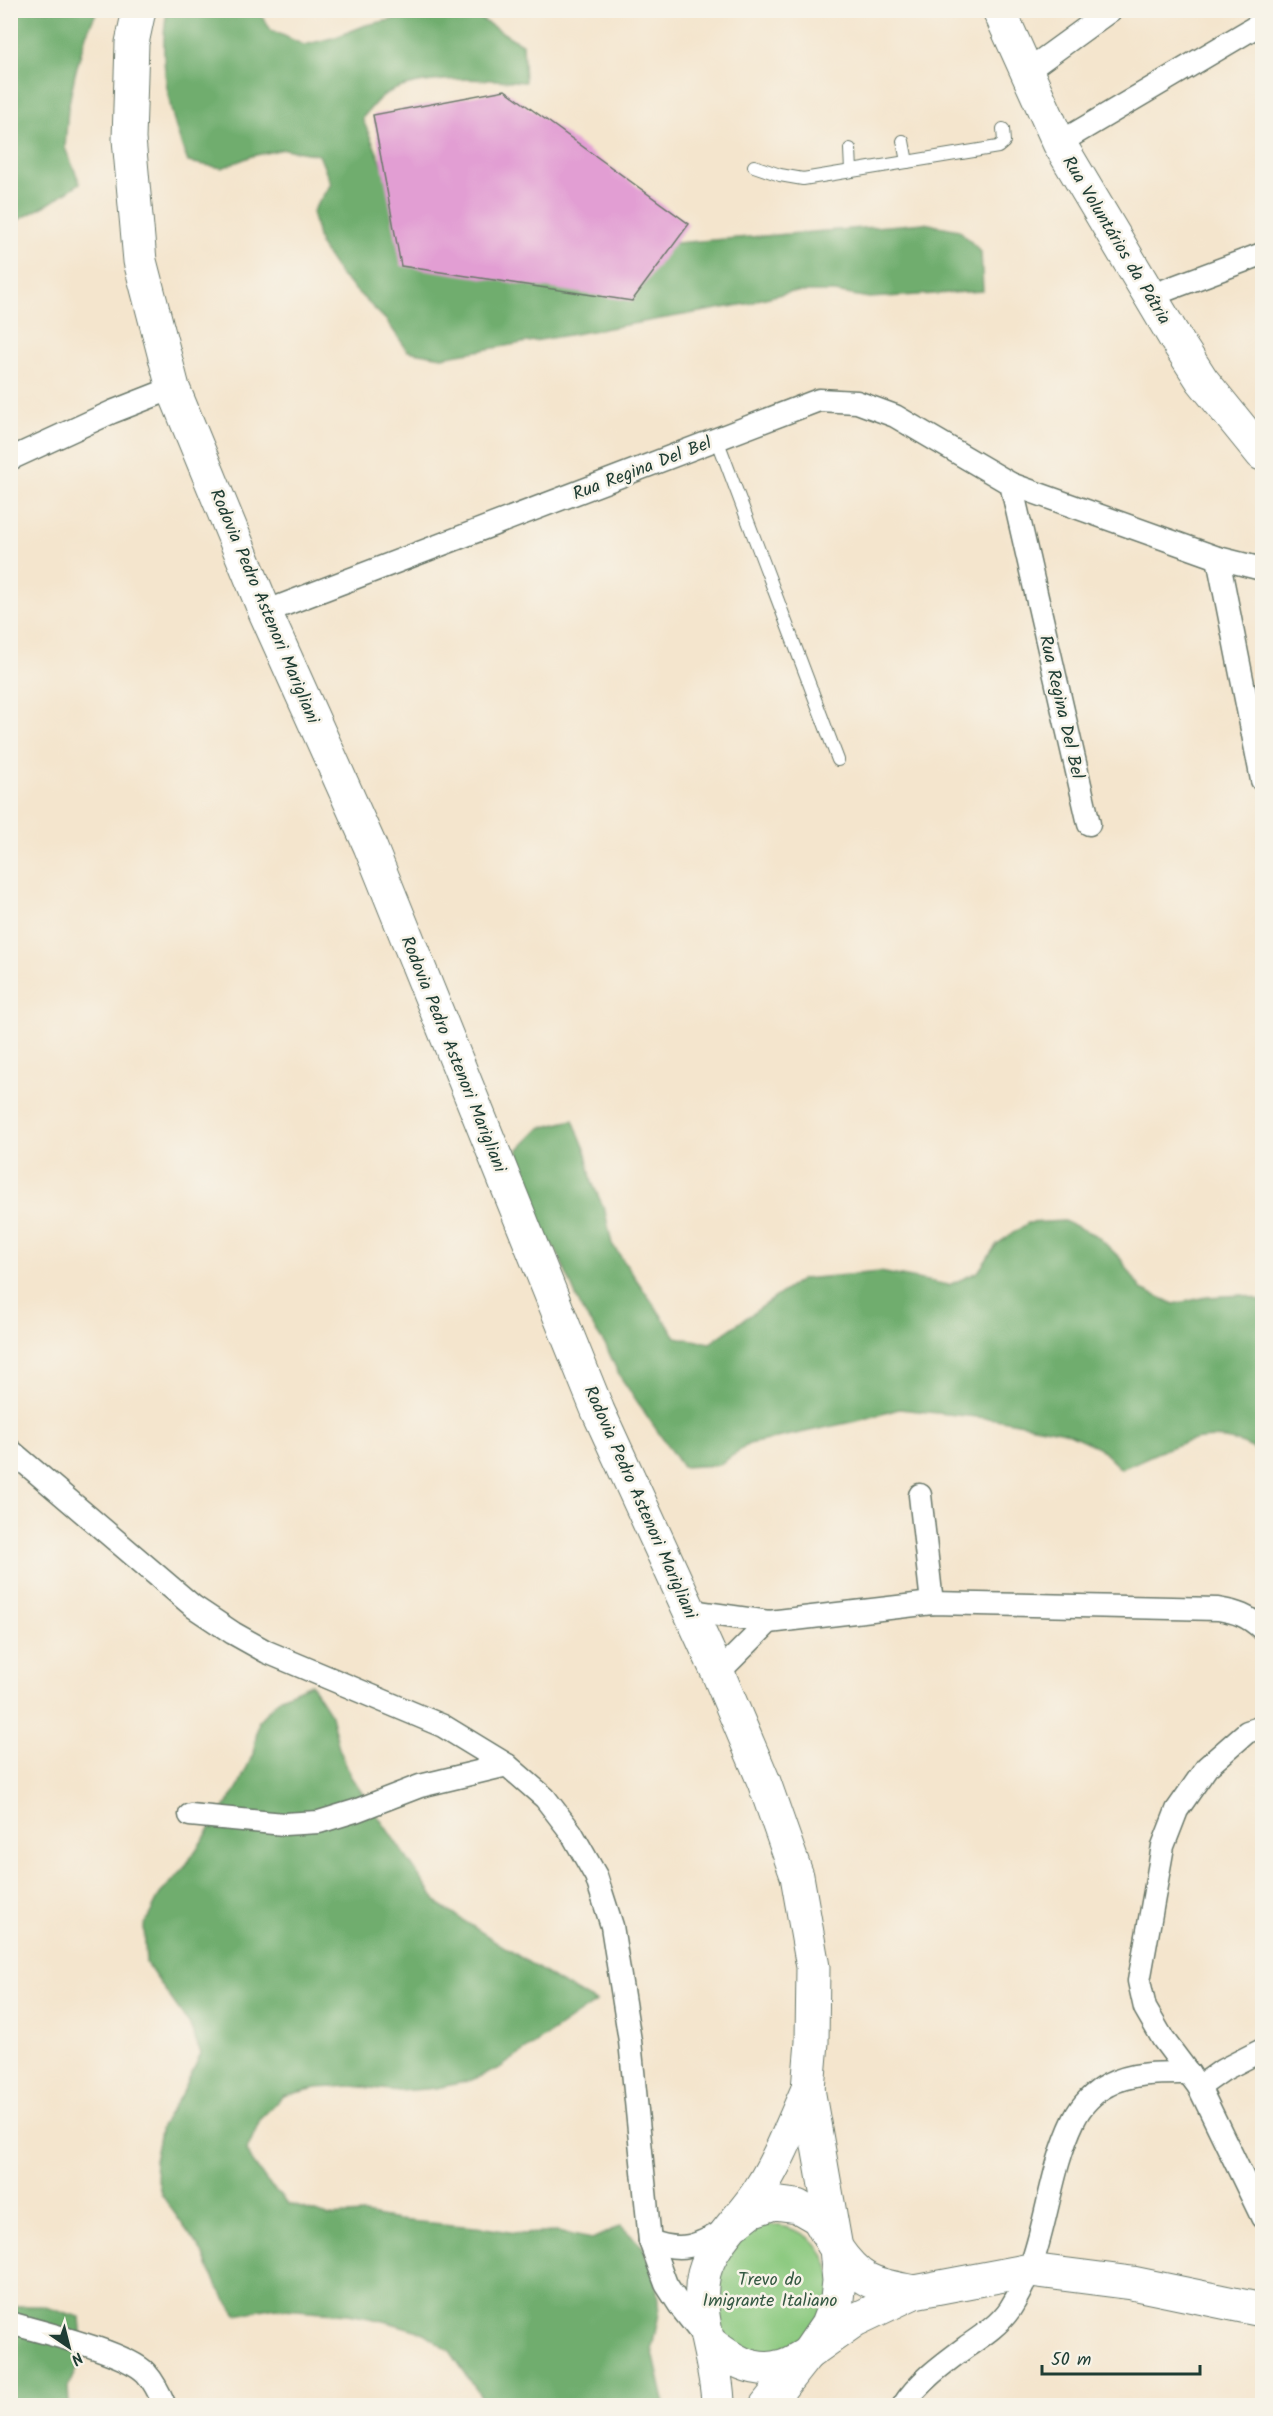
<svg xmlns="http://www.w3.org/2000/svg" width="1273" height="2416" viewBox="0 0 1273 2416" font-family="Kalam,sans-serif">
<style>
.green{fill:#8bc97f;stroke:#55835a;stroke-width:1.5}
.forest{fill:#70ad6e;stroke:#487551;stroke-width:1.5}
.building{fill:#e29ed3}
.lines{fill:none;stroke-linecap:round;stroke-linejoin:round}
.lane-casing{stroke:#6a786a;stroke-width:14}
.street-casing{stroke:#6a786a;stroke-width:25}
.secondary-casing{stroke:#6a786a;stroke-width:35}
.primary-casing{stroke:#6a786a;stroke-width:35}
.lane{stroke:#fff;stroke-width:12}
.street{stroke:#fff;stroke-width:22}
.secondary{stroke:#fff;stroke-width:33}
.primary{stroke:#fff;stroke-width:33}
.labels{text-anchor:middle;stroke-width:5;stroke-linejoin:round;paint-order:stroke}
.street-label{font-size:18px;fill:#1f3d34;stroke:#f7f3e8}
.park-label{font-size:18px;fill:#355943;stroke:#f7f3e8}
</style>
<rect width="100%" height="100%" fill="#f7f3e8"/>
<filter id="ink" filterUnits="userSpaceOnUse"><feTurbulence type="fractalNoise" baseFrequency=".0167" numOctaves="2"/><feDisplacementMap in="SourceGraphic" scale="12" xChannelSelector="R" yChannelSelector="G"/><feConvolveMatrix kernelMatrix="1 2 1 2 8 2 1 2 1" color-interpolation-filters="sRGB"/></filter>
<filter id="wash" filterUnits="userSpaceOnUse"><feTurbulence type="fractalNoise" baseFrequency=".008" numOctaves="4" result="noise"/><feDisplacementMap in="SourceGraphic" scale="24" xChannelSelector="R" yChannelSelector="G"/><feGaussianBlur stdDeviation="1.35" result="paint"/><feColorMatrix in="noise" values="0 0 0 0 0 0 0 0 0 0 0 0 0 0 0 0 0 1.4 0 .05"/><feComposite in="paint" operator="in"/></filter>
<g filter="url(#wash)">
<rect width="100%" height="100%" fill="#f4e5cd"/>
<path class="green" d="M769,2224C817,2231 821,2246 836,2287L798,2349L754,2353L734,2344L718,2329L709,2266L750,2227Z"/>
<g class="forest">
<path d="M11,10L97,11L86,35L75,74L68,108L65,148L80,183L50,203L11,224Z"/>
<path d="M167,11H258L271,30L304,45L336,37L366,25L435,11L471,13L523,45L525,82C486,79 418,74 384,95C376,100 369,111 362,118L390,182L638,246L924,223L959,230L981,252L983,291L869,298L835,292H790L757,300L752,303L442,357L408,351L386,320L341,276L320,245L312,212L331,184L319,155L284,149L252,156L222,168L188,162C169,116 158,60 167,11Z"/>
<path d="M573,1120L585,1149L592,1182L605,1211L612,1244L676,1337L710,1343L802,1279L880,1272L949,1285L978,1272L997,1244L1028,1223L1064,1221L1097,1236L1120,1258L1141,1289L1174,1304L1207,1297L1243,1295L1262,1301V1454C1212,1420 1170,1448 1121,1469L1098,1447L1065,1432L996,1419L899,1409L861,1420L749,1444L719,1465L682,1467L619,1375L606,1346L582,1310L557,1252L536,1221L518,1150L540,1128Z"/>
<path d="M311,1684L331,1715L339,1748L351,1777L439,1905L559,1982L596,2002L498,2069L469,2081L436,2088L400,2091L352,2086L316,2088L283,2096L261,2118L246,2152L267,2182L289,2204L328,2216L364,2214L398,2220L486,2228L521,2234L557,2232L592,2239L621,2226L644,2248L656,2278L659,2314L652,2348L665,2405H487L450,2351L422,2332L384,2321L349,2314L270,2308L237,2315L216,2285L204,2255L161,2194L154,2161L161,2126L179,2098L201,2054L189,2024L146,1963L144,1926L160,1894L182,1871L238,1787L253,1754L259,1720L281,1697Z"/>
<path d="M10,2306H42L80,2317L83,2354L68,2387L69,2405H11Z"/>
</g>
<g id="blocks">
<path class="building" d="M505,90L689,224L632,301L401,266L373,115Z"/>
</g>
</g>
<g filter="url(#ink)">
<use href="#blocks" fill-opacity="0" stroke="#6a786a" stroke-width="1.5"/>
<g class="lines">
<defs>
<g id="lane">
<path d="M903,141L907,162"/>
<path d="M850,149L851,171"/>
<path d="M754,166L780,175L803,179L998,147L1004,142L1003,129"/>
<path d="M717,439L838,760"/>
</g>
<g id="street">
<path d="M1027,71L1111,10"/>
<path d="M1059,143L1262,23"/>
<path d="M1150,296L1262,254"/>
<path d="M10,459L112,412L173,388"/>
<path d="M1011,484L1089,824"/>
<path d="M1218,558L1262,780"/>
<path d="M265,612L819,400L857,402L895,416L1011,484L1218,558L1262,569"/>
<path d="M10,1450L194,1607L233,1633L267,1652L443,1726L507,1765L545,1798L571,1832L596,1876L612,1926L630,2041L650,2241L666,2284L682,2309L705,2338"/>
<path d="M920,1495L932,1603"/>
<path d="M691,1611L769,1622L932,1603L1218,1609C1237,1612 1248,1616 1262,1629"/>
<path d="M718,1673L769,1622"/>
<path d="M1262,1727L1247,1732L1207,1767L1177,1810L1163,1846L1139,1981L1145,2008L1163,2039L1199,2087L1262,2217"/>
<path d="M190,1815L284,1824L319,1822L355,1811L420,1786L507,1765"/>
<path d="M1199,2087L1223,2070L1262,2050"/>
<path d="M650,2241C682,2253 697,2246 725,2230"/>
<path d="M10,2323C41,2332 126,2352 146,2373C155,2383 160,2394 165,2406"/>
<path d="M903,2406C918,2382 943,2364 966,2347C982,2336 999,2325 1010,2309C1047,2252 1045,2180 1074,2120C1081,2105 1094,2092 1108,2085C1132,2072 1163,2073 1189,2073"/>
</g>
<g id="secondary">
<path d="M999,10L1059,143L1175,338L1202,380L1262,454"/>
<path d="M836,2248C861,2284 874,2284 914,2292"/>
<path d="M807,2354L855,2320L914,2292L1030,2270L1132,2283L1262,2310"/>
</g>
<g id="primary">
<path d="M139,10L132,43L129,139L140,261L173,388L265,612L370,846L598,1411L718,1673L764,1782L797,1876L813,1967L812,2042L808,2089L836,2248L839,2281L837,2299L827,2325L807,2354L766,2406"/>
<path d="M737,2222L751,2211L774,2203L797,2206L818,2218L833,2244"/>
<path d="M709,2342C729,2358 754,2375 782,2366C791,2364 799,2358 807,2354"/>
<path d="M718,2406C718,2362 694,2316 704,2273C713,2240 743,2217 760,2189C780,2158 793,2122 808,2089"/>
</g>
</defs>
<use href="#lane" class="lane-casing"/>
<use href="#street" class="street-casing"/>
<use href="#secondary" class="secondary-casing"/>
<use href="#primary" class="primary-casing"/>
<use href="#lane" class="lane"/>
<use href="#street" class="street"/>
<use href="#secondary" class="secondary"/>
<use href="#primary" class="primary"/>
</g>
</g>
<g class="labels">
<g class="street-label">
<text transform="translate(1117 240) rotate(59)" y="6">Rua Voluntários da Pátria</text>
<text transform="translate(642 468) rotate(-21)" y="6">Rua Regina Del Bel</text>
<text transform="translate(265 606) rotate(67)" y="6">Rodovia Pedro Astenori Marigliani</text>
<text transform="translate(1062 707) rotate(77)" y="6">Rua Regina Del Bel</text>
<text transform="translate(454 1054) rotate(68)" y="6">Rodovia Pedro Astenori Marigliani</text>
<text transform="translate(641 1502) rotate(66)" y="6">Rodovia Pedro Astenori Marigliani</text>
</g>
<g class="park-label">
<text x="770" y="2285">Trevo do<tspan x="770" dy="21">Imigrante Italiano</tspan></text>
</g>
</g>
<rect width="1273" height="2416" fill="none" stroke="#f7f3e8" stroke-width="36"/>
<g transform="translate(69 2347) rotate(145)" stroke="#f7f3e8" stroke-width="4.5" paint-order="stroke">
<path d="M0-4.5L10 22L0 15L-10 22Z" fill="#1f3d34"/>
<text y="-9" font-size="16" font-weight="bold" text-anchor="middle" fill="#1f3d34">N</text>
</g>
<path d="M1042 2365v9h158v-9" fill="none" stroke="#1f3d34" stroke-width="3"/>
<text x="1051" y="2365" font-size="18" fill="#1f3d34" stroke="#f7f3e8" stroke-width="4.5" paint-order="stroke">50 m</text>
</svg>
